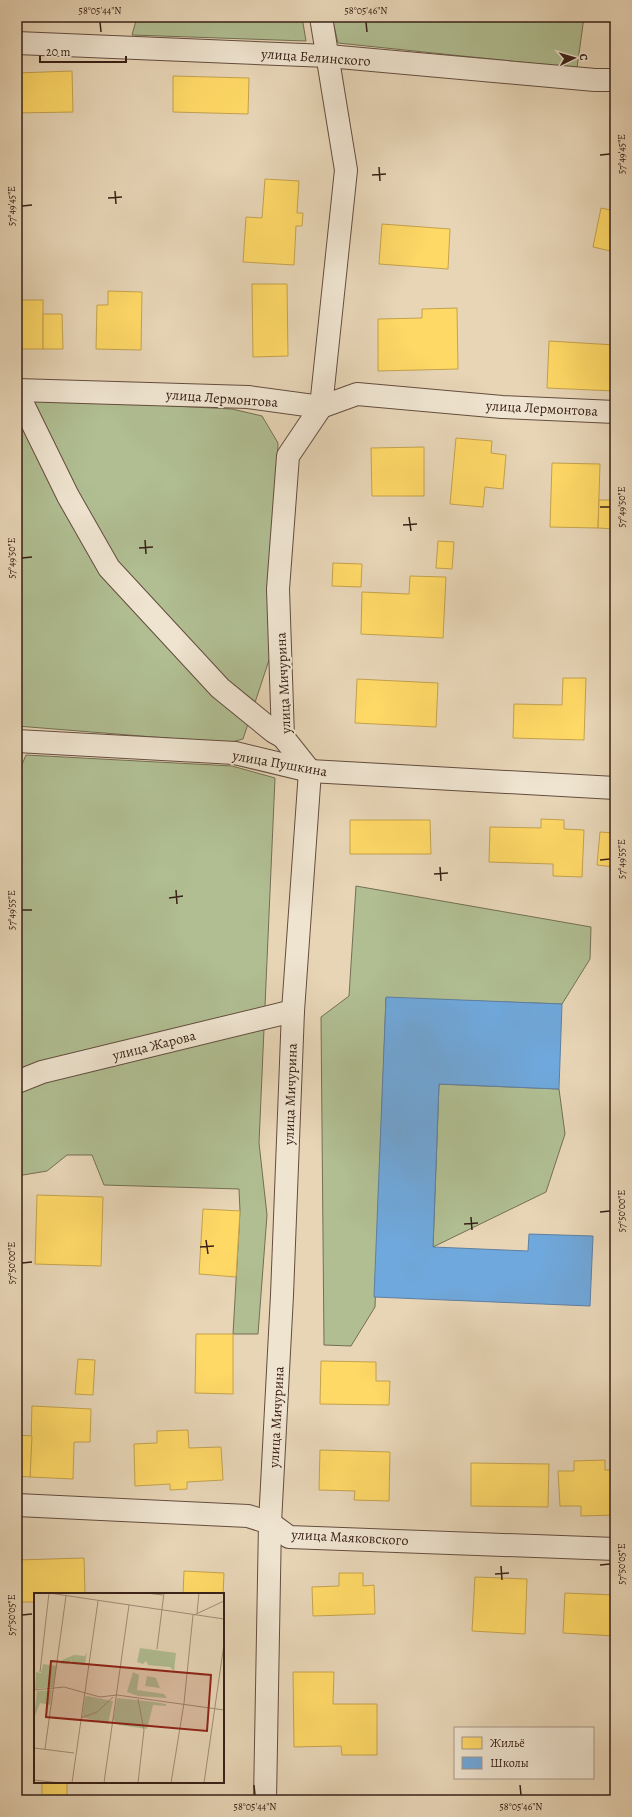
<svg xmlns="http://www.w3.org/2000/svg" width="632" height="1817" viewBox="0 0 632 1817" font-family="Alegreya,serif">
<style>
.green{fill:#b0be92;stroke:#746f54}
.homes{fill:#ffd966;stroke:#c4a24e}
.schools{fill:#6fa8dc;stroke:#5f7fa1}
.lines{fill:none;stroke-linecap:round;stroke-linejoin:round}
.minor-casing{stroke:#644d3f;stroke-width:24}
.minor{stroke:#efe4d0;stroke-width:22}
.ticks{fill:none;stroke:#392017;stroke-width:1.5}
.labels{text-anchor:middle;stroke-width:4;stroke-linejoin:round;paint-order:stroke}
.street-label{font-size:14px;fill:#392017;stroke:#efe4d0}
.inset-road{fill:none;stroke:#a18d76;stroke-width:1}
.view{fill:#8f2418;fill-opacity:0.15;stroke:#8f2418;stroke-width:2}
.inset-edge{fill:none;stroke:#392017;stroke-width:2}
.neatline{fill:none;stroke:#392017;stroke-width:1.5}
.ticks-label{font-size:10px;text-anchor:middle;fill:#392017}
</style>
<rect width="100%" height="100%" fill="#e7d5b6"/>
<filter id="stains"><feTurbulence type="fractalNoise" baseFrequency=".005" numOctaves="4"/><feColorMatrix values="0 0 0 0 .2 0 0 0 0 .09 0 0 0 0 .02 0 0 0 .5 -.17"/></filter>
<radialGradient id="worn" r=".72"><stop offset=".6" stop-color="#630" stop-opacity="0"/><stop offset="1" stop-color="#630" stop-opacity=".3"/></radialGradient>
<g class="green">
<path d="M137,17H302L306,41L132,35Z"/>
<path d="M332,17H584L577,68L338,43Z"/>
<path d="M610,117L615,118V211L611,210Z"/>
<path d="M34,399L232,409L262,416L278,443L270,657L243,739L228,743L17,726V421Z"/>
<path d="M26,755L232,766L275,778L259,1143L267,1215L258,1334H233L240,1211L239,1189L104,1185L92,1155H67L47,1171L17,1176V776Z"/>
<path d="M356,886L591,927L590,959L562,1004L386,998L375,1307L351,1346L324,1345L321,1017L349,996Z"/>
<path d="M439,1084L559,1089L565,1134L546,1192L433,1247Z"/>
</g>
<g class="homes">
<path d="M72,71L73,112L17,113V73Z"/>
<path d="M173,76L249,78L248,114L173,112Z"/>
<path d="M265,179L299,181L297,213H303L302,226H296L294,265L243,262L246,217L262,218Z"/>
<path d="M601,208L615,211V252L593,247Z"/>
<path d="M382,224L450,229L448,269L379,264Z"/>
<path d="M252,284H287L288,356L253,357Z"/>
<path d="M108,291L142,292L141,350L96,349L97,305H108Z"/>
<rect x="17" y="300" width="26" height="49"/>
<path d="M457,308L458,369L378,371V319L422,318V309Z"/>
<path d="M43,314H62L63,349H43Z"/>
<path d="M549,341L615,345V391L547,388Z"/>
<path d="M456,438L492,441L491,453L506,455L503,489L485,487L483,507L450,504Z"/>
<path d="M424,447V496H372L371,448Z"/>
<path d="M552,463L600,464L598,528L550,527Z"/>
<path d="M599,500H615V529L598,528Z"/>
<path d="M438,541L454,542L452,569L436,568Z"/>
<path d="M333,563L362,564L361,587L332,586Z"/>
<path d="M410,576L446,577L443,638L361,634L362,592L409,594Z"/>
<path d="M563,678H586L584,740L513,738L514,704L562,705Z"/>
<path d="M357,679L438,683L436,727L355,723Z"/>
<path d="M615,697V740H613Z"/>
<path d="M541,819L564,820V829L584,830L582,877L553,876V864L489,862L490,827L541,828Z"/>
<path d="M350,820H430L431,854H350Z"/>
<path d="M600,832L615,833V867L597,865Z"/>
<path d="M37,1195L103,1197L101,1266L35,1264Z"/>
<path d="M203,1209L240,1211L236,1277L199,1274Z"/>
<path d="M196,1334H233V1394L195,1393Z"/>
<path d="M78,1359L95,1360L93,1395L75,1394Z"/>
<path d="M321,1361L376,1362V1381H390L389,1405L320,1404Z"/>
<path d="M32,1406L91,1409L90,1442H74L73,1479L30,1477Z"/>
<path d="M188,1430L189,1448L221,1447L223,1480L187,1482V1489L170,1490V1484L135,1486L134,1444L157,1443V1431Z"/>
<path d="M17,1435L32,1436L30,1477L17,1476Z"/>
<path d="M320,1450L390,1452L389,1501L354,1500L355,1491L319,1490Z"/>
<path d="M605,1460V1470H615V1515L581,1516V1506H560L558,1471H574V1461Z"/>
<path d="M471,1463L549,1464L548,1507L471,1506Z"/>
<path d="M84,1558L85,1594H35V1602H17V1560Z"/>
<path d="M184,1571L224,1573L223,1596V1594H183Z"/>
<path d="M339,1573H363V1586L374,1585L375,1614L313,1616L312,1587L339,1586Z"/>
<path d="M475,1577L527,1579L525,1634L472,1631Z"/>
<path d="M565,1593L615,1595V1636L563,1633Z"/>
<path d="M293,1672H334L333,1704H377V1755H342L341,1746L294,1747Z"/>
<path d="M42,1782H67V1800H17V1796H42Z"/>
<path d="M205,1796V1800H169V1797Z"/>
</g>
<path class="schools" d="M386,997L562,1004L559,1089L439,1084L433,1247L528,1251L529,1234L593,1236L590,1306L374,1297Z"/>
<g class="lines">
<defs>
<g id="minor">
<path d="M17,43L328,56L595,80H615"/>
<path d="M17,390L248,397L321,407L357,394L502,407L615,412"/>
<path d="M17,392L68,496L109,568L220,688L274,732L283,737"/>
<path d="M17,741L235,753L310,771L615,788"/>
<path d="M17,1082L42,1072L293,1011"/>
<path d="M17,1505L248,1516L270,1523L289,1537L615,1549"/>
<path d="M265,1800L270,1523L282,1295L293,1011L310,771L283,737L278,589L288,456L321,407L346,170L321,17"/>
</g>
</defs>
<use href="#minor" class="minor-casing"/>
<use href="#minor" class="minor"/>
</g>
<path class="ticks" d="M100,22L101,32M366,22L367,32M600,155L610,154M379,167L380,181M372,175L386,174M115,191L116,204M108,198L122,197M22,206L32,205M600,507H610M409,517L411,531M403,525L417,524M145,540L146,554M139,548L153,547M22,558L32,557M600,860L610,859M440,867L441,881M434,874L448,873M176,890L177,904M169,898L183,896M22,910H32M600,1212L610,1211M471,1217L472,1230M464,1224L478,1223M206,1240L208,1254M200,1247L214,1246M22,1263L32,1262M600,1565L610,1564M501,1566L502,1580M495,1574L509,1573M22,1615L32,1614M254,1785L255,1795M520,1785L521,1795"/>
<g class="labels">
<g class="street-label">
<text transform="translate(316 57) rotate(4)" y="5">улица Белинского</text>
<text transform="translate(222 398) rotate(4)" y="5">улица Лермонтова</text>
<text transform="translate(542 408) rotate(3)" y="5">улица Лермонтова</text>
<text transform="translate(283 683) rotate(-93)" y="5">улица Мичурина</text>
<text transform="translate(280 763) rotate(10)" y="5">улица Пушкина</text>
<text transform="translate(154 1045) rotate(-14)" y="5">улица Жарова</text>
<text transform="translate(290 1094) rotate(-88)" y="5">улица Мичурина</text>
<text transform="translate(276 1417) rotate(-87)" y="5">улица Мичурина</text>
<text transform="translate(350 1537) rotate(3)" y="5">улица Маяковского</text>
</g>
</g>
<g transform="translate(34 1593)">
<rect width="190" height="190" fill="#e7d5b6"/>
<path d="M106,55L142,60L140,78L136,74L114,72L112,68L109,71L103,69ZM53,59L51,72L39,71L37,67L35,71H27L28,67L40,62L51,63ZM9,71L23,73L19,94L1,96L2,79L7,80ZM99,79L105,82L103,97L130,101L133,105L104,103L93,99ZM113,83L122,85L126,95L111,93ZM18,97L16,112L6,110L0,125L3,98ZM53,103L79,108L74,131L48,124L51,104ZM83,105L121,109L132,111V113L119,112L113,136L85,132L79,127Z" fill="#b0be92"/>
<path class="inset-road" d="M15,0L190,26M112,0L129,2M163,20L165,0M160,22L190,8M123,56L130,0M6,79L15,0M0,97L30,94L66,104L83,102L190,117M104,106L110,137L104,190M47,125L63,119L79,104M0,155L40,160M11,156L32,3M0,187L26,190M38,190L64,8M70,190L95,12M137,190L150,110L159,22M170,190L190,51"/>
<path class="view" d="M17,68L177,82L173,138L12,124Z"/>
<rect width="190" height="190" class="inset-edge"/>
</g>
<rect width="632" height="1817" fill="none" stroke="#e7d5b6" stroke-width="44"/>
<rect x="454" y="1727" width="140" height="52" fill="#efe4d0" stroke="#a69686"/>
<rect x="462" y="1737" width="20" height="12" fill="#ffd966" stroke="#a69686"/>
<text x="490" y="1747" font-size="12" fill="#392017">Жильё</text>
<rect x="462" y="1757" width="20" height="12" fill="#6fa8dc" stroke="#a69686"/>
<text x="490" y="1767" font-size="12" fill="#392017">Школы</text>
<g transform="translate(574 58) rotate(85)" stroke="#efe4d0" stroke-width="3" paint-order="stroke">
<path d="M0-3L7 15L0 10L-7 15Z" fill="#392017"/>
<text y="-6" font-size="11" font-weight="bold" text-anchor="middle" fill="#392017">С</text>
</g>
<path d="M40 56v6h86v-6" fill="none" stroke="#392017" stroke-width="2"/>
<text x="46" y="56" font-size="12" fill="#392017" stroke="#efe4d0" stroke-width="3" paint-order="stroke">20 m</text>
<rect x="22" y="22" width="588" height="1773" class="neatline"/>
<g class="ticks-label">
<text x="100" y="14">58°05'44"N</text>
<text x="366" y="14">58°05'46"N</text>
<text transform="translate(621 154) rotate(-90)" y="4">57°49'45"E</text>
<text transform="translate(11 206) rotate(-90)" y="4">57°49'45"E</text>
<text transform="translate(621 507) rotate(-90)" y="4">57°49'50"E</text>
<text transform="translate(11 558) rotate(-90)" y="4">57°49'50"E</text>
<text transform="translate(621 859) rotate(-90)" y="4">57°49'55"E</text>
<text transform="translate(11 910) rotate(-90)" y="4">57°49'55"E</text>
<text transform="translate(621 1211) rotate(-90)" y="4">57°50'00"E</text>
<text transform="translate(11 1263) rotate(-90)" y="4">57°50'00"E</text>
<text transform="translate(621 1564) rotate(-90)" y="4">57°50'05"E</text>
<text transform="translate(11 1615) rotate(-90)" y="4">57°50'05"E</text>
<text x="255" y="1810">58°05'44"N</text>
<text x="521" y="1810">58°05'46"N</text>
</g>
<rect width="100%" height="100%" filter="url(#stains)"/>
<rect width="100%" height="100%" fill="url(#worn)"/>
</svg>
